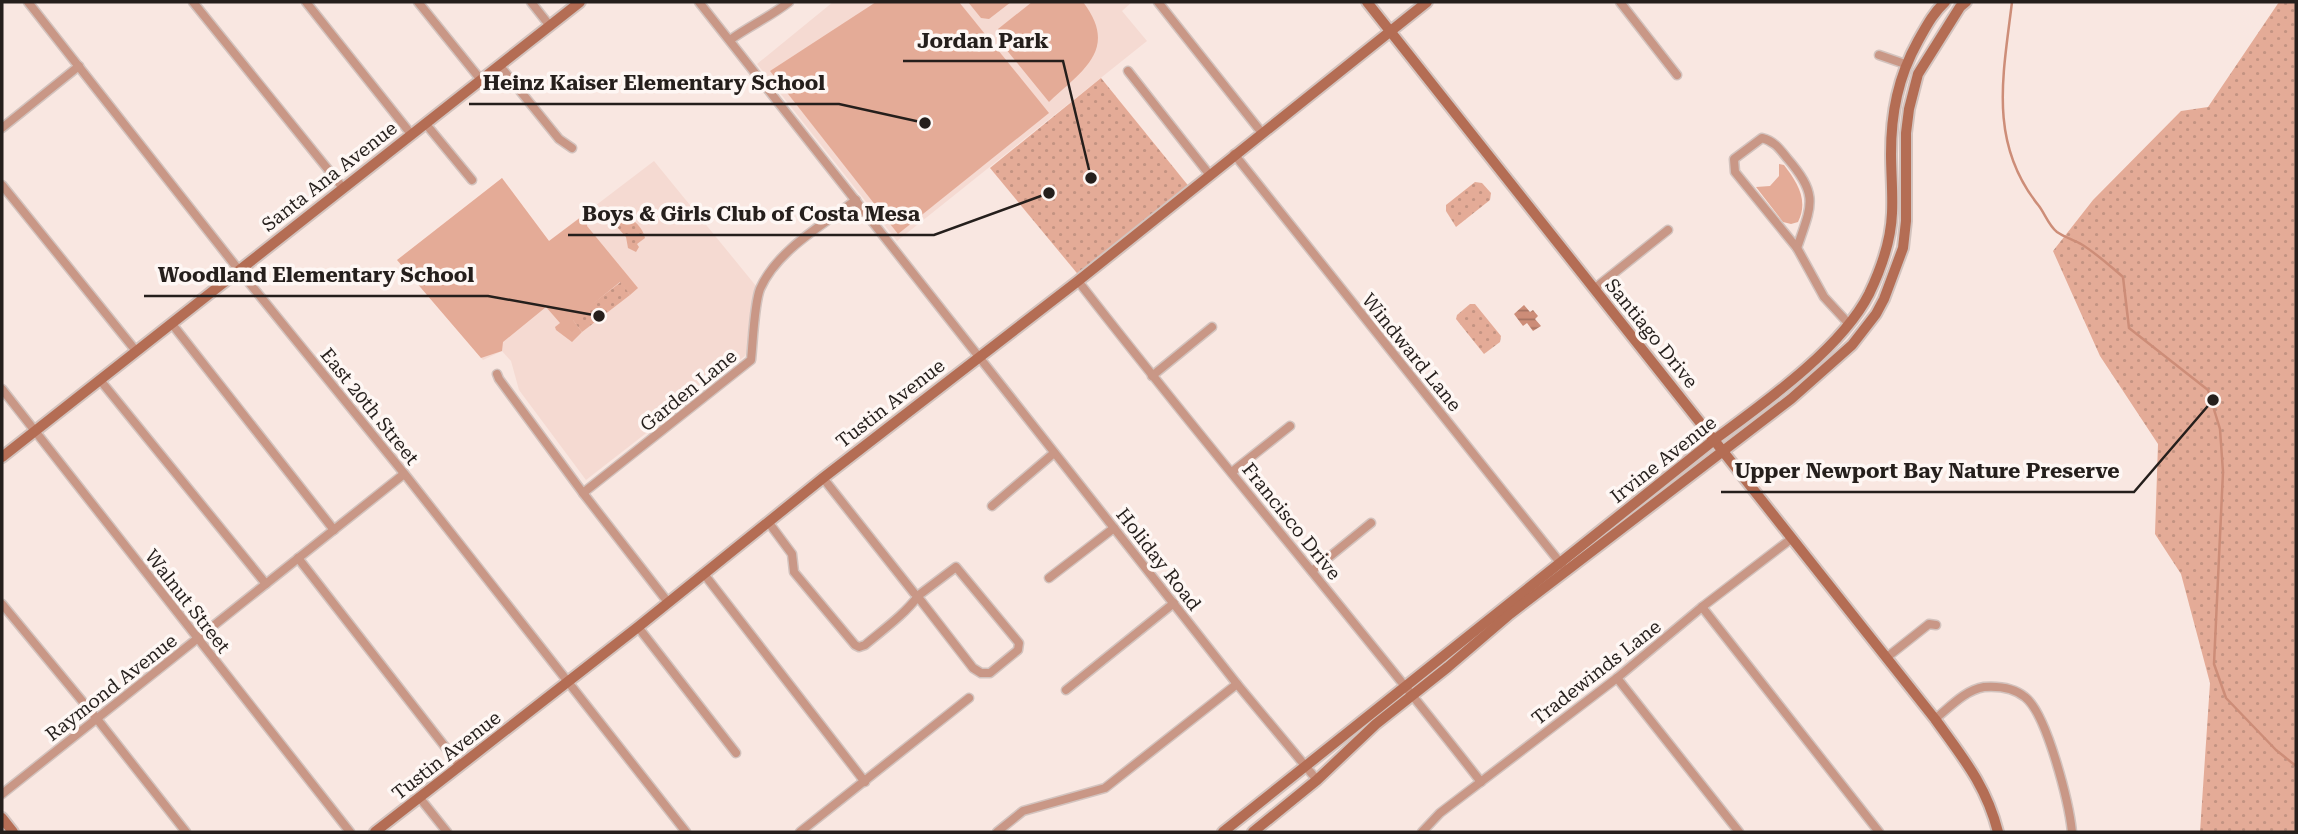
<svg xmlns="http://www.w3.org/2000/svg" width="2298" height="834" viewBox="0 0 2298 834" font-family="'Roboto Serif',serif">
<style>
.built{fill:#f5dad2}
.green{fill:#e4ab97}
.park{fill:url(#park-dots)}
.water{fill:url(#water-rules)}
.lines{fill:none;stroke-linecap:round;stroke-linejoin:round}
.stream{stroke:#cd8d78;stroke-width:2.5}
.street-casing{stroke:#d3c3be;stroke-width:11}
.secondary-casing{stroke:#d3c3be;stroke-width:14}
.street{stroke:#c99786;stroke-width:8}
.secondary{stroke:#b46d54;stroke-width:10}
.labels{text-anchor:middle;stroke-width:7;stroke-linejoin:round;paint-order:stroke}
.street-label{font-size:19px;fill:#251f1c;stroke:#fef7f4}
.leader{fill:none;stroke:#251f1c;stroke-width:2.5}
.callout-dot{fill:#251f1c;stroke:#fef7f4;stroke-width:2.5}
.callout-label{font-size:21px;text-anchor:middle;font-weight:bold;fill:#251f1c;stroke:#fef7f4;stroke-width:7;stroke-linejoin:round;paint-order:stroke}
</style>
<defs>
<pattern id="park-dots" width="8" height="8" patternUnits="userSpaceOnUse" patternTransform="scale(1.75)"><rect width="8" height="8" fill="#e4ab97"/><path d="M2 2h.1M6 6h.1" fill="none" stroke="#c39382" stroke-width="1.8" stroke-linecap="round"/></pattern>
<pattern id="water-rules" width="6" height="5" patternUnits="userSpaceOnUse" patternTransform="scale(1.75)"><rect width="6" height="5" fill="#cd8d78"/><path d="M0 2.5h6" fill="none" stroke="#a67362"/></pattern>
</defs>
<rect width="100%" height="100%" fill="#f9e7e1"/>
<g class="built">
<path d="M833,2H1132L1122,11L1147,41L897,241L757,64Z"/>
<path d="M654,161L756,286L749,347L745,356L586,480L519,390L511,361L502,351L483,360L414,279L434,233L502,178L549,241Z"/>
</g>
<g class="green">
<path d="M876,2H959L1049,113L898,234L770,71Z"/>
<path d="M968,2H1011L989,19L981,18Z"/>
<path d="M1032,2H1083C1119,49 1083,70 1049,102L996,37L998,29Z"/>
<path d="M1779,164L1784,165C1797,182 1809,200 1798,222L1791,224L1783,222L1756,187L1770,186L1779,176Z"/>
<path d="M502,178L549,241L589,211L587,226L638,288L630,295L620,282L573,320L582,332L572,342L556,330L555,327L560,323L546,307L503,342L502,351L481,358L397,260Z"/>
</g>
<g class="park">
<path d="M2279,2H2296V832H2200L2210,683L2181,574L2155,534L2158,444L2100,356L2053,251L2093,200L2181,111L2208,107Z"/>
<path d="M1101,78L1191,189L1081,278L990,168Z"/>
<path d="M1475,182L1482,183L1491,193L1490,200L1456,227L1446,211V205Z"/>
<path d="M624,215C634,219 643,228 645,238L637,244L639,247L636,252L628,248L626,237L617,227V220Z"/>
<path d="M621,282L630,295L582,332L572,319Z"/>
<path d="M1470,304H1475L1501,336L1500,342L1484,354L1456,319L1457,315Z"/>
</g>
<path class="water" d="M1524,305L1530,312L1533,310L1538,316L1535,319L1541,326L1533,331L1527,323L1523,326L1514,314Z"/>
<g class="lines">
<path class="stream" d="M2012,2C2003,76 1988,143 2039,206C2045,214 2049,226 2057,232C2064,237 2074,240 2081,244C2096,253 2110,266 2123,277L2129,328L2208,390L2220,429L2223,472L2214,664L2226,698L2276,750L2296,766"/>
<defs>
<g id="street">
<path d="M28,2L238,269L407,477L686,832"/>
<path d="M193,2L343,188"/>
<path d="M306,2L411,134"/>
<path d="M418,2L481,80"/>
<path d="M531,2L550,26"/>
<path d="M699,2L1237,684L1317,780"/>
<path d="M1158,2L1262,133"/>
<path d="M1620,2L1677,75"/>
<path d="M730,40C749,26 770,17 789,2"/>
<path d="M1879,55L1905,64"/>
<path d="M500,66L559,139L572,148"/>
<path d="M1128,71L1209,174"/>
<path d="M425,123L472,180"/>
<path d="M2,128L79,66"/>
<path d="M1762,138C1774,141 1779,148 1787,158C1819,195 1812,204 1797,248L1735,172L1734,159Z"/>
<path d="M1234,154L1562,565"/>
<path d="M2,185L136,351"/>
<path d="M1797,248L1824,297L1849,324"/>
<path d="M1078,281C1209,450 1349,613 1481,782"/>
<path d="M1594,289L1668,230"/>
<path d="M172,324L334,530"/>
<path d="M497,374L499,379L583,493L667,601"/>
<path d="M1152,376L1212,327"/>
<path d="M100,380L266,584"/>
<path d="M2,389L350,832"/>
<path d="M1232,472L1290,426"/>
<path d="M823,478L914,593"/>
<path d="M583,493L751,360C753,342 754,305 760,289C777,250 823,225 856,200"/>
<path d="M992,506L1054,453"/>
<path d="M769,523L792,554L794,572L855,645L859,647L865,645C884,629 904,615 919,595L956,567L1019,643L1018,650L990,673H981L973,668L918,597"/>
<path d="M298,558L460,766"/>
<path d="M1312,571L1371,523"/>
<path d="M704,574L865,782"/>
<path d="M1049,578L1114,528"/>
<path d="M2,604L97,719L186,832"/>
<path d="M1702,607L1879,832"/>
<path d="M638,627L736,753"/>
<path d="M1886,658L1929,624L1936,625"/>
<path d="M1617,678L1739,832"/>
<path d="M1066,690L1174,603"/>
<path d="M1935,719C1949,708 1965,690 1984,687C1998,686 2014,688 2025,697C2047,714 2069,803 2072,832"/>
<path d="M2,794L404,474"/>
<path d="M419,797L447,832"/>
<path d="M800,832L969,698"/>
<path d="M997,832L1023,811L1105,788L1237,684"/>
<path d="M1422,832L1440,813L1617,678L1702,607L1791,539"/>
</g>
<g id="secondary">
<path d="M1367,2L1935,719C1963,758 1986,785 1998,832"/>
<path d="M2,457L580,2"/>
<path d="M2,818L13,832"/>
<path d="M375,832L638,627L823,478L1078,281L1427,2"/>
<path d="M1223,832L1714,440C1764,403 1841,349 1869,294C1881,269 1891,240 1892,213C1893,193 1891,173 1891,154C1891,113 1898,77 1918,41C1926,27 1933,13 1945,2"/>
<path d="M1253,832L1317,780L1376,724L1448,667L1510,614L1791,399L1852,345L1876,314L1884,299L1903,248L1906,221V133L1909,109L1918,74L1960,7L1966,2"/>
</g>
</defs>
<use href="#street" class="street-casing"/>
<use href="#secondary" class="secondary-casing"/>
<use href="#street" class="street"/>
<use href="#secondary" class="secondary"/>
</g>
<g class="labels">
<g class="street-label">
<text transform="translate(329 176) rotate(-38)" y="7">Santa Ana Avenue</text>
<text transform="translate(1652 333) rotate(51)" y="7">Santiago Drive</text>
<text transform="translate(1412 352) rotate(51)" y="7">Windward Lane</text>
<text transform="translate(688 390) rotate(-39)" y="7">Garden Lane</text>
<text transform="translate(890 403) rotate(-38)" y="7">Tustin Avenue</text>
<text transform="translate(370 406) rotate(51)" y="7">East 20th Street</text>
<text transform="translate(1663 459) rotate(-38)" y="7">Irvine Avenue</text>
<text transform="translate(1292 521) rotate(51)" y="7">Francisco Drive</text>
<text transform="translate(1159 559) rotate(52)" y="7">Holiday Road</text>
<text transform="translate(188 601) rotate(52)" y="7">Walnut Street</text>
<text transform="translate(1596 672) rotate(-38)" y="7">Tradewinds Lane</text>
<text transform="translate(111 687) rotate(-38)" y="7">Raymond Avenue</text>
<text transform="translate(446 755) rotate(-38)" y="7">Tustin Avenue</text>
</g>
</g>
<path class="leader" d="M1091 178L1063 61H903M925 123L839 104H469M1049 193L934 235H568M599 316L488 296H144M2213 400L2134 492H1721"/>
<g class="callout-dot">
<circle cx="1091" cy="178" r="7"/>
<circle cx="925" cy="123" r="7"/>
<circle cx="1049" cy="193" r="7"/>
<circle cx="599" cy="316" r="7"/>
<circle cx="2213" cy="400" r="7"/>
</g>
<g class="callout-label">
<text x="983" y="48">Jordan Park</text>
<text x="654" y="90">Heinz Kaiser Elementary School</text>
<text x="751" y="221">Boys &amp; Girls Club of Costa Mesa</text>
<text x="316" y="282">Woodland Elementary School</text>
<text x="1927" y="478">Upper Newport Bay Nature Preserve</text>
</g>
<rect width="2298" height="834" fill="none" stroke="#251f1c" stroke-width="7"/>
</svg>
